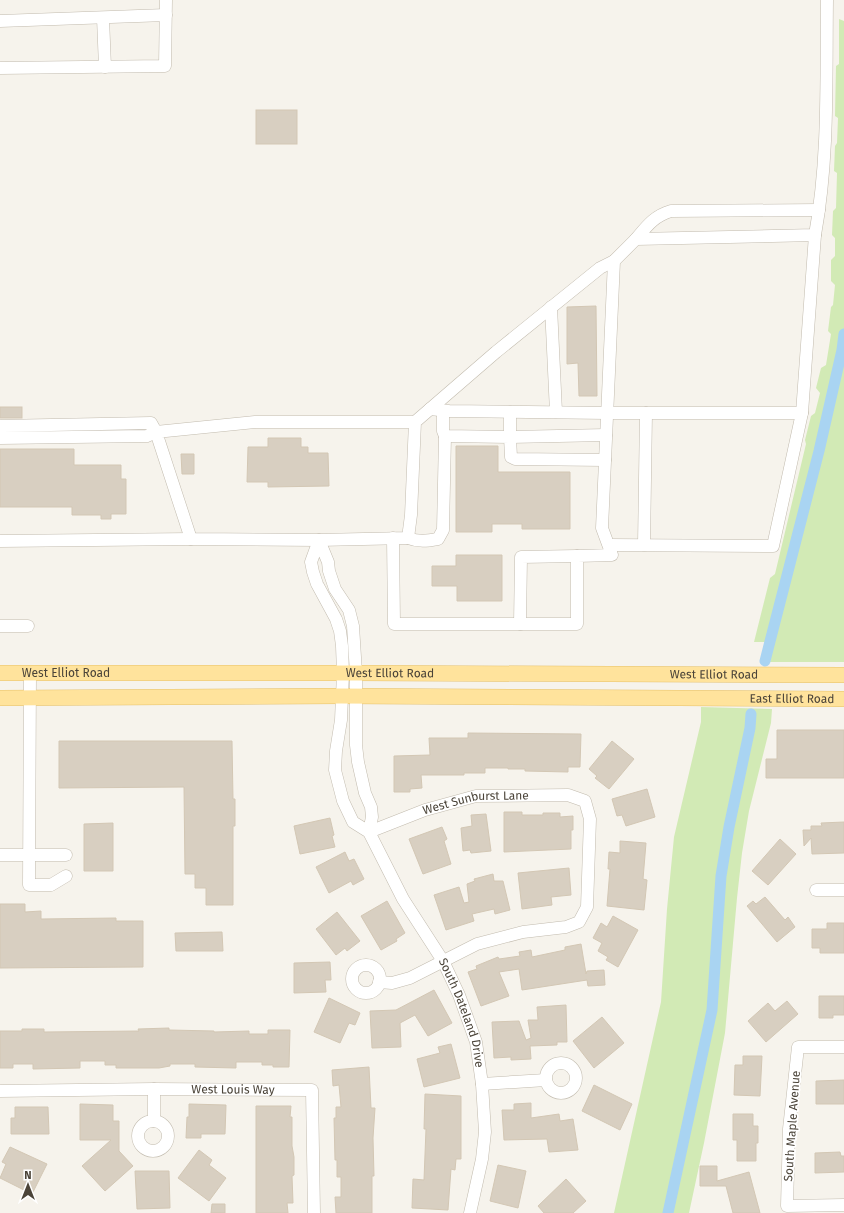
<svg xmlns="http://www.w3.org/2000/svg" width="844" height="1213" viewBox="0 0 844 1213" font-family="'Fira Sans',sans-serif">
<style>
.green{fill:#d2eab5}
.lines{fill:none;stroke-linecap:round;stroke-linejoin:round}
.canal{stroke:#a9d4f2;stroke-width:11}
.building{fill:#d8cfc1;stroke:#d3c7b4}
.minor-casing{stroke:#c2bbae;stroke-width:13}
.major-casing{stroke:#e6c16a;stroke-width:16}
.minor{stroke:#fff;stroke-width:12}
.major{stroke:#ffe39c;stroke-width:15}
.labels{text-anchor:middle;stroke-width:3.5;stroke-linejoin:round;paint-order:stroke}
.street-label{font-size:12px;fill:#4b4439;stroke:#fff}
</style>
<rect width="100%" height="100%" fill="#f6f3ec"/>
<g class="green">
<path d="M839,19L844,21V662H770L774,642H754L770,578L775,574L806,444L805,440L811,416L815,413L820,393L816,388L821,368L826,365L831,334L828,331L831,307L833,305L835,285L831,281V260L835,256V238L832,235L833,211L836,208L837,173L834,171L835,146L837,143L838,118L835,116L836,66L839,64Z"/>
<path d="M701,707L772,709L771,723L749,811L742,853L737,898L725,1033L704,1143L689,1213H614L661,1002L667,909L674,837L701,722Z"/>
</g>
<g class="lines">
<g class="canal">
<path d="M765,661L819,451L842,350L844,334"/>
<path d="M668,1213L712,1010L721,876L729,827L750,728L751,714"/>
</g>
</g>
<g class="building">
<rect x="256" y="110" width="41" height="34"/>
<path d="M596,306L597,396H579L578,363L567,364V307Z"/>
<rect x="0" y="407" width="22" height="11"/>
<path d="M268,438H301V447H308V453H328L329,486L268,487V482H247L248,447H268Z"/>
<path d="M456,446H498V472H570V529H522V524H492V532H456Z"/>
<path d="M0,449H74V465H121V479H126V514H111V519H101V515H72V507H0Z"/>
<path d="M181,454H194V474H182Z"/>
<path d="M456,555H502V601H457V586H432V566H456Z"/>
<path d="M777,730H844V778H766V759H777Z"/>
<path d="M468,733L581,734L580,767H568V772L525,771V769H508V768H485V773H464V775H421L422,788L410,789V792H394V756L430,755L429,738H468Z"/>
<path d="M59,741H232L233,799H235V826H233V905H206V888H195V874H185L184,787L59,788Z"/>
<path d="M612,741L634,759L609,789L595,778L597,776L589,769Z"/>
<path d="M647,789L655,817L626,826L622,815L617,816L612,799Z"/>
<path d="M504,812H522V815H543V813H560V817L573,816V830H571V849L504,852Z"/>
<path d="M486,814L491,851L471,853L470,850L463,851L461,828L472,826L471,815Z"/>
<path d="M330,818L334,835L332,836L335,847L300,854L294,826Z"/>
<path d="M844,822V853L812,854L811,838L804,846L803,830H811V826H822L821,823Z"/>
<path d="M113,823V871H84V824Z"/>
<path d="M442,827L447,839L444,841L451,864L423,874L409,839Z"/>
<path d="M780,839L796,854L768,885L752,871Z"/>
<path d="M620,841L646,843L643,879L647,880L644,910L607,906L610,869H608L609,852L620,853Z"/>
<path d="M345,852L349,861L354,859L364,879L353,885L351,881L329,893L316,867Z"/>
<path d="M569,868L571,895L551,897L552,905L522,909L518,873Z"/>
<path d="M493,874L494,881H503L510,910L495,914L494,909L472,914L474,921L446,930L434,895L459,887L464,903L469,902L467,884L475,881L474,879Z"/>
<path d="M765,897L785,920L788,917L795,927L777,942L747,906L753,901L756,904Z"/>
<path d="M387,901L405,933L396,939L397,941L381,950L361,916Z"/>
<path d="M0,904H25V912L41,911V919L116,918V921H143V967L0,968Z"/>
<path d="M337,912L360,941L347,951L345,948L336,955L316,929Z"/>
<path d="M613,916L638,930L618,967L606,960L608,957L598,951L602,943L593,938L601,923L607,927Z"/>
<path d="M827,923H844V953H820V948H812V929H827Z"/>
<path d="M222,932L223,951H176L175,933Z"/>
<path d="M581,944L586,974L587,971L604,970L605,985L588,986L587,980L522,990L519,969L499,972L509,996L481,1006L468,972L477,969L476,966L498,957L499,959L520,956L519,952L531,950L532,957L565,950V947Z"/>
<path d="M330,962L331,980H325L326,992L294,993V963Z"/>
<path d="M434,990L452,1023L428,1036L415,1015L400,1023L401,1047L372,1048L370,1011L396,1010Z"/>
<path d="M819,996H844V1015H833V1018H819Z"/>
<path d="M329,998L360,1013L355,1025L349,1023L340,1043L314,1032Z"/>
<path d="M787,1001L798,1014L766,1042L748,1021L768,1003L775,1011Z"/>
<path d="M566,1005L567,1042H557V1045L530,1046L531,1059L511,1060V1057L494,1058L492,1022L519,1021L526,1040L531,1038L528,1020H538L537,1007Z"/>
<path d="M602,1017L624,1043L594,1068L573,1041Z"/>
<path d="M169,1028V1030L214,1031V1032L249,1031V1034H268V1030H290L289,1067H273V1065H262V1062H236V1068L195,1067V1064H170V1066L159,1068H116V1065H105V1061H80V1068L33,1069V1064H13V1068H0V1031H22V1029H44V1032L139,1031L138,1029Z"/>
<path d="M451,1044L460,1078L424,1087L417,1059L440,1053L438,1047Z"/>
<path d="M743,1056H762L760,1096L734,1095L735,1065H743Z"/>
<path d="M369,1067L371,1108H375L373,1138L374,1176H372V1213H336L335,1197H341V1177H337V1160H335L334,1118H336V1107H341L339,1085L333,1086L332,1070Z"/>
<path d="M844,1080V1104H816V1081Z"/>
<path d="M594,1085L632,1104L620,1130L582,1111Z"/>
<path d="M425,1094L461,1096V1159H456L455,1170L451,1169L448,1210L412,1208L413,1179L424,1180L426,1129H424Z"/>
<path d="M531,1103V1118L559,1114L560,1121L573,1119L578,1150L549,1152L547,1139L504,1140L502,1110H514V1104Z"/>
<path d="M80,1104L113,1105V1121H119V1151L133,1166L105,1191L82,1166L111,1140H80Z"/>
<path d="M189,1104L226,1105L225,1134H201V1138H186L187,1117H189Z"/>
<path d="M256,1106H291L290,1117H292V1146L294,1157V1175L292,1176L293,1203H287L288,1213H256Z"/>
<path d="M15,1107H48L49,1134H11V1118H15Z"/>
<path d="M733,1114H753V1126H758V1143H756V1161H737V1140H733Z"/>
<path d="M10,1147L47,1164L32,1194L0,1178L6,1164L2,1162Z"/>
<path d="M199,1150L212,1160L209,1165L226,1178L209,1201L178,1178Z"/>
<path d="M840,1152L841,1156H844V1172L815,1173V1153Z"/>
<path d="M498,1165L526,1171L518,1208L490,1201Z"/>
<path d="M700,1166H717V1181L749,1172L760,1213H733L726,1186H700Z"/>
<path d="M135,1171H169L170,1208L137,1209Z"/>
<path d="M566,1179L586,1201L573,1213H544L538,1206Z"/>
<path d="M212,1204H225V1213H211Z"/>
</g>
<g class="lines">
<defs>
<g id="minor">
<path d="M103,18L105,67"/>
<path d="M0,21L166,15"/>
<path d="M0,68L165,66L166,0"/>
<path d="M636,239C647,226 654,216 671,211L819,210"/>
<path d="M551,307L556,412"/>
<path d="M430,409L449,411L607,413H802"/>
<path d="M443,411V431L445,436L510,437L511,457L515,459L605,460"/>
<path d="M510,412V437L606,435"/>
<path d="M415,422L411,515L408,538L319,540L191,539L156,432L255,422H415L496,352L600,268L614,261"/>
<path d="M0,426L151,423L156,432L147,436L0,438"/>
<path d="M393,538L394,624H577V556L612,555L602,528L614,261L636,239L815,235C829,158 826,78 827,0"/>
<path d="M408,538C418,542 427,541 438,539L443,530L445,436"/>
<path d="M0,541L191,539"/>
<path d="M609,545L773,546L802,413L815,235"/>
<path d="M644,545L646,413"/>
<path d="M520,624L521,557L577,556"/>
<path d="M0,626H28"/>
<path d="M30,673L29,885H51L66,876"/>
<path id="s1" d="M369,832L372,817L371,807L365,793L358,762L356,745V673L353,626L349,610L335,589L329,571L328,562L319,540L311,562L313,572L317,584L336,619L340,631L342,646L343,673L341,720L336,751L335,770L343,801L353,822L369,832L403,899L443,961L459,995L476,1042L482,1084L485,1132L482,1159L470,1213"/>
<path id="s2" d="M369,832L425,810L476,796L568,795L585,801L590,819L587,907L579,922L566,927L523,932L477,944L410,978L392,983L379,982"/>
<path d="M0,855H66"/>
<path d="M816,890H844"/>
<circle cx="366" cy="979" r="14"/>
<path d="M844,1047H798L789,1129L787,1206L844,1205"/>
<circle cx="561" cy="1078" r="15"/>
<path d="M482,1084L546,1080"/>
<path d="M154,1089V1121"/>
<path id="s3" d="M0,1091L154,1089L312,1090L314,1213"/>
<circle cx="153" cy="1136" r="15"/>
</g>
<g id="major">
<path id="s4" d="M0,673H356L844,675"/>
<path id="s5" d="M0,698L341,696L844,699"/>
</g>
</defs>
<use href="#minor" class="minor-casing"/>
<use href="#major" class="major-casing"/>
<use href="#minor" class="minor"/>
<use href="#major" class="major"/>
</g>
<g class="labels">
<g class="street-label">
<text dy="4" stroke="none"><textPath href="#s4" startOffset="66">West Elliot Road</textPath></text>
<text dy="4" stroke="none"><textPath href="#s4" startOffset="390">West Elliot Road</textPath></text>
<text dy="4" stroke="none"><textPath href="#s4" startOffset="714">West Elliot Road</textPath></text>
<text dy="4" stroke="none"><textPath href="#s5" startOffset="792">East Elliot Road</textPath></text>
<text dy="4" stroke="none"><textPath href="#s2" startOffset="112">West Sunburst Lane</textPath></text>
<text dy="4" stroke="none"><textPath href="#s1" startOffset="819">South Dateland Drive</textPath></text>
<text dy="4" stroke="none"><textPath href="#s3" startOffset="233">West Louis Way</textPath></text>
<text transform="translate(792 1126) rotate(-86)" y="4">South Maple Avenue</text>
</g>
</g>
<g transform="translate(28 1185)" stroke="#ffffff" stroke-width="3" paint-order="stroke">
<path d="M0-3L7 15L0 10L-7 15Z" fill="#4b4439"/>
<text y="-6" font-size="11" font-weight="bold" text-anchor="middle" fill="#4b4439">N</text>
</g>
</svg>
